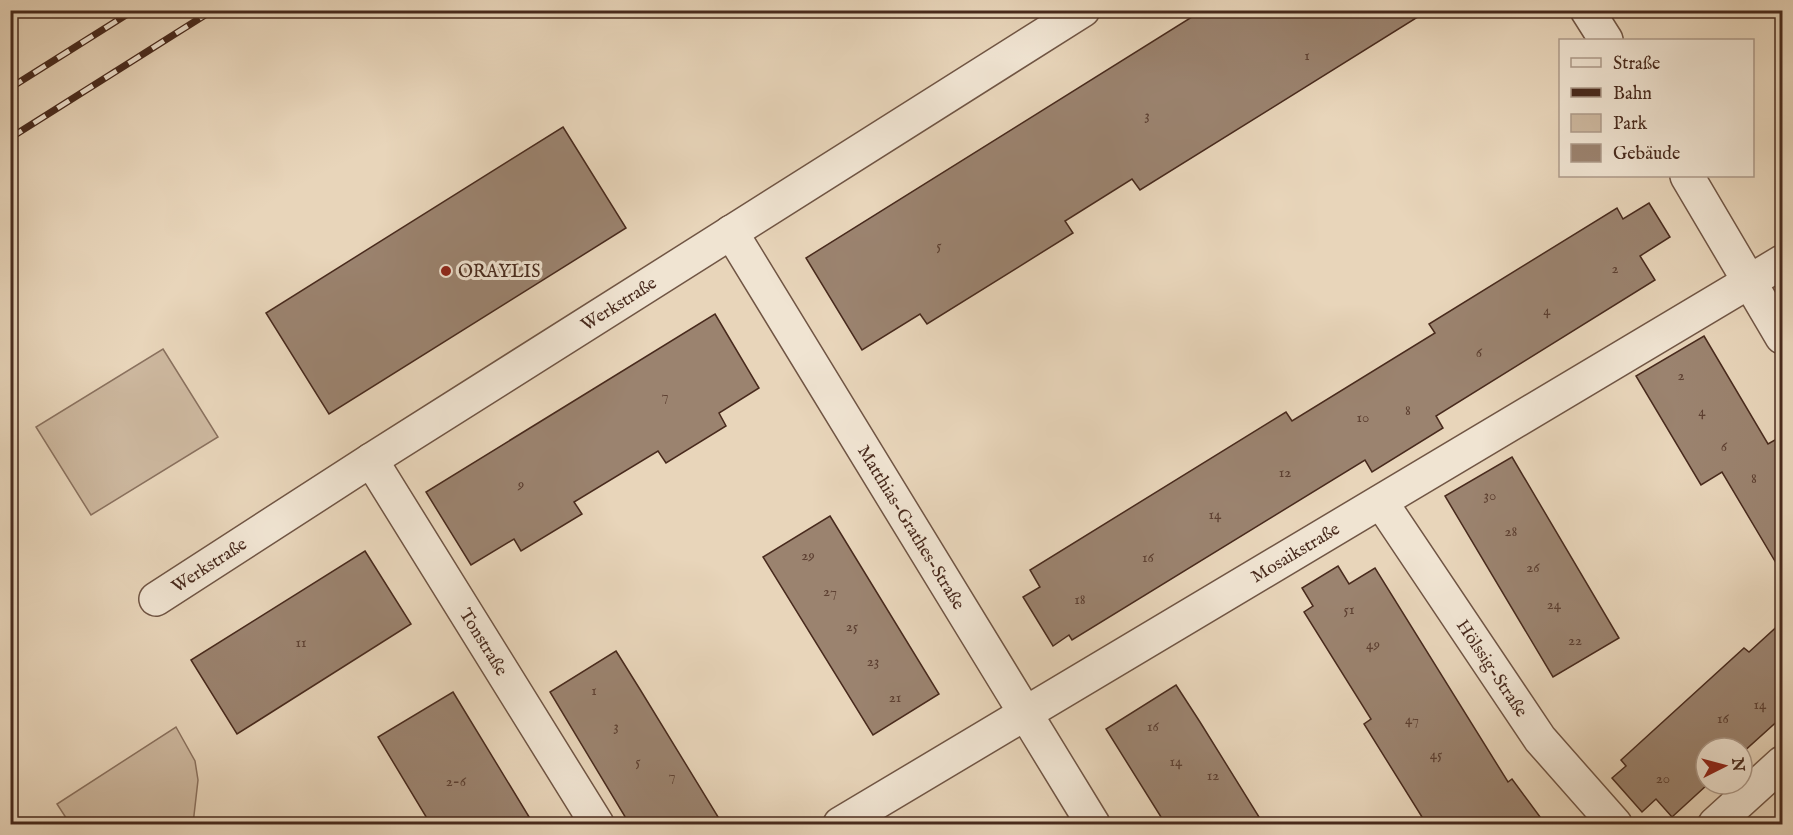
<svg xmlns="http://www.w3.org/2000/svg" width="1793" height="835" viewBox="0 0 1793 835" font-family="'IM FELL English',serif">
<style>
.green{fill:#cdb89f;stroke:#8a715e;stroke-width:1.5}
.building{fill:#9b836f;stroke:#482a1d;stroke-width:1.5}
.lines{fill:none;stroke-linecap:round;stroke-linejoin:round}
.street-casing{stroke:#705544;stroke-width:36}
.street{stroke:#f0e4d2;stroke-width:33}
.rail-casing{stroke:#482a1d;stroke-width:7}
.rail{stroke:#f0e4d2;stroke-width:4.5;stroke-dasharray:14;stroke-linecap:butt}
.poi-dot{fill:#8f2418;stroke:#f0e4d2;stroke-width:2}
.labels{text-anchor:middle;stroke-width:6;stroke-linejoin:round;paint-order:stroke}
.number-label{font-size:15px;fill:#5d4032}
.poi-label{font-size:18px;fill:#482a1d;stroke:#f0e4d2;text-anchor:start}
.street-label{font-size:18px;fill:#482a1d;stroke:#f0e4d2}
</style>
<rect width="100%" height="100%" fill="#e8d5ba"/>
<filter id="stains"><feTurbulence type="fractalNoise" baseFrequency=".00333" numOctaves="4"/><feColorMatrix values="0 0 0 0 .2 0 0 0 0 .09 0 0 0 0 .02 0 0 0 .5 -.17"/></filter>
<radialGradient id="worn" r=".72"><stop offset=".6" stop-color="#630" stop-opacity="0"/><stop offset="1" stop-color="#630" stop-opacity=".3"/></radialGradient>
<g class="green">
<path d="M163,349L218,437L91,515L36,427Z"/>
<path d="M176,727L195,761L198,780L193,824H70L57,804Z"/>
</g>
<g class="building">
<path d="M1203,10H1429L1140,190L1132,179L1065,221L1073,233L927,324L920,314L862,350L806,258Z"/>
<path d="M563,127L626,228L329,414L266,313Z"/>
<path d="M1649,203L1670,237L1640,256L1655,280L1436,416L1443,428L1372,472L1365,460L1072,640L1069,635L1053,646L1023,597L1040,587L1030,570L1286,412L1292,421L1435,333L1429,324L1617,208L1623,219Z"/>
<path d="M715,314L759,388L719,413L726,426L666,463L658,451L574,502L582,514L521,551L514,539L471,565L426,492Z"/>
<path d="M1704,336L1768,444L1782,436V573L1722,472L1701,485L1636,376Z"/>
<path d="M1512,457L1619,638L1553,677L1445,496Z"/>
<path d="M830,516L939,694L873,735L763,557Z"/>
<path d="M365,551L411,624L237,734L191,660Z"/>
<path d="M1338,566L1349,584L1375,568L1508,782L1512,779L1546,825H1427L1364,724L1371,719L1304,612L1313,606L1302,588Z"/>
<path d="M1782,622V717L1742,753V748H1706V784H1708L1672,817L1656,799L1642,812L1612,778L1626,766L1621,760L1744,648L1749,652Z"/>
<path d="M616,651L641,691L723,825H630L550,692Z"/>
<path d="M1176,685L1200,722L1264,825H1166L1106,729Z"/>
<path d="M453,692L534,825H431L378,737Z"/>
</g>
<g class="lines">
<defs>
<g id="street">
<path d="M1587,10L1606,40"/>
<path d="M1687,176L1782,337"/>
<path id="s1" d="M731,232L1093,824"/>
<path id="s2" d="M371,460L597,824"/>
<path id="s3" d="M1381,502L1540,739L1615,824"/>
<path id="s4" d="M156,599L371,460L1083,10"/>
<path id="s5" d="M840,824L1782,262"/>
<path d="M1715,824L1782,763"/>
</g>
</defs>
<use href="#street" class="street-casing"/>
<use href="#street" class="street"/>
<defs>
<g id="rail">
<path d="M10,88L134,10"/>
<path d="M10,138L213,10"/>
</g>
</defs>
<use href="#rail" class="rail-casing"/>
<use href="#rail" class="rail"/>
</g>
<circle class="poi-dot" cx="446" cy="271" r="6"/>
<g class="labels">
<g class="number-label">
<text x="1307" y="60">1</text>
<text x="1147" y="120">3</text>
<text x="939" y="250">5</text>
<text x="1615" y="273">2</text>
<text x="1547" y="315">4</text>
<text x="1479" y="357">6</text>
<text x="1681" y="380">2</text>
<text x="665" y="400">7</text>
<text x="1408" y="415">8</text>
<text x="1702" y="416">4</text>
<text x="1363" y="422">10</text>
<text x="1724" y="451">6</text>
<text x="1285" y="477">12</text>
<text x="1754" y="483">8</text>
<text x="521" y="489">9</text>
<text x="1490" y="500">30</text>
<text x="1215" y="519">14</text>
<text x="1511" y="536">28</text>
<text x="808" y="560">29</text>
<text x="1148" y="562">16</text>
<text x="1533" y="572">26</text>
<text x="830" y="596">27</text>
<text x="1080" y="604">18</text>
<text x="1554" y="609">24</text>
<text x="1349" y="614">51</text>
<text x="852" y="631">25</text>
<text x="1575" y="645">22</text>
<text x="301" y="647">11</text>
<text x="1373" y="649">49</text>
<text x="873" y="666">23</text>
<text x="594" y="695">1</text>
<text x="895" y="702">21</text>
<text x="1760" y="709">14</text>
<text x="1723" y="723">16</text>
<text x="1412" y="724">47</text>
<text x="616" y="731">3</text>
<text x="1153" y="731">16</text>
<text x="1436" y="759">45</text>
<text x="638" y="766">5</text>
<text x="1176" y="766">14</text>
<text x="672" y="780">7</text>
<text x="1213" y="780">12</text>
<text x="1663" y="783">20</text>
<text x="456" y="786">2-6</text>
</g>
<g class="poi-label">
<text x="458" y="277">ORAYLIS</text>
</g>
<g class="street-label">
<text dy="6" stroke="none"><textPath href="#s4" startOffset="549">Werkstraße</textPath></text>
<text dy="6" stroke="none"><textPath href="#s1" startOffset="346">Matthias-Grathes-Straße</textPath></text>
<text dy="6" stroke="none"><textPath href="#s5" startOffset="530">Mosaikstraße</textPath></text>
<text dy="6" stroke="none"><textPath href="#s4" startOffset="63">Werkstraße</textPath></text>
<text dy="6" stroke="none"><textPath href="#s2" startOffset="214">Tonstraße</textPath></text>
<text dy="6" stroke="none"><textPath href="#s3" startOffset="200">Hölssig-Straße</textPath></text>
</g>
</g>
<rect width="1793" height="835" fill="none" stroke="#e8d5ba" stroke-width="36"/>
<rect x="12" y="12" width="1769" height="811" fill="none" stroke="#482a1d" stroke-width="3"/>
<rect x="18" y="18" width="1757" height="799" fill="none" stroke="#482a1d" stroke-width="1.5"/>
<rect x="1559" y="39" width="195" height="138" fill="#f0e4d2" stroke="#ad9a8a" stroke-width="1.5"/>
<rect x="1571" y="58" width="30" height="9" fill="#f0e4d2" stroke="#ad9a8a" stroke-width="1.5"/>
<text x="1613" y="69" font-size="18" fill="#482a1d">Straße</text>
<rect x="1571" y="88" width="30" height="9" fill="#482a1d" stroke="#ad9a8a" stroke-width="1.5"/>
<text x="1613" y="99" font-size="18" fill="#482a1d">Bahn</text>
<rect x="1571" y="114" width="30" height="18" fill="#cdb89f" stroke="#ad9a8a" stroke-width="1.5"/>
<text x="1613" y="129" font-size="18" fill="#482a1d">Park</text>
<rect x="1571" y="144" width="30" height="18" fill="#9b836f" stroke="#ad9a8a" stroke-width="1.5"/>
<text x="1613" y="159" font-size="18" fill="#482a1d">Gebäude</text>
<g transform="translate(1724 766) rotate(84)"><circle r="28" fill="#f0e4d2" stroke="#ad9a8a" stroke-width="1.5"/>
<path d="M0-4.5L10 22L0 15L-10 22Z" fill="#8f2418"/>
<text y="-9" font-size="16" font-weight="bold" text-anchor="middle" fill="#482a1d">N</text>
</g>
<rect width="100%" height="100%" filter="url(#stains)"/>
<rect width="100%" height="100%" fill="url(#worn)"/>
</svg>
